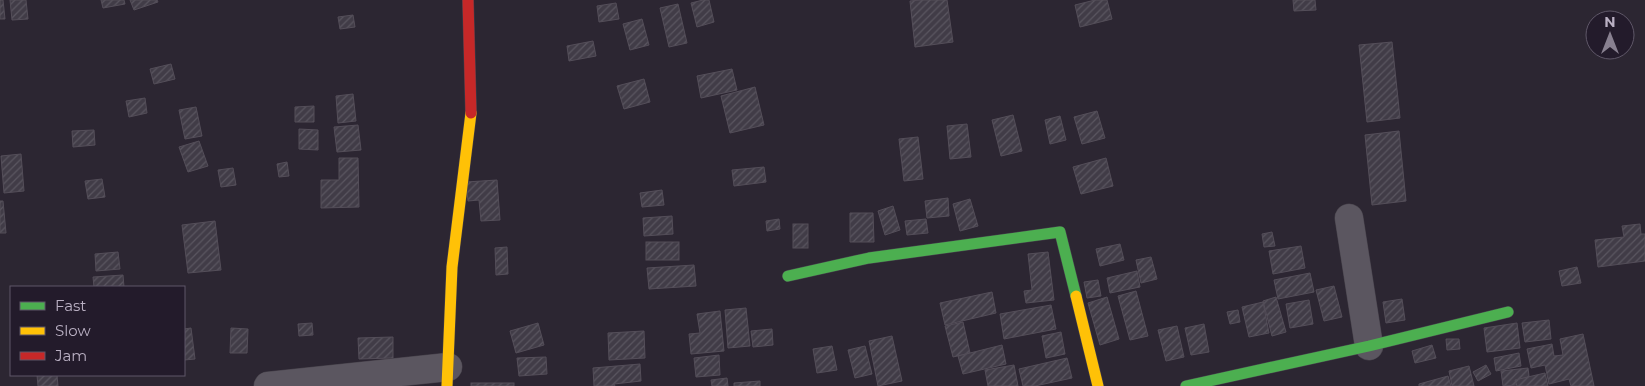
<svg xmlns="http://www.w3.org/2000/svg" width="1645" height="386" viewBox="0 0 1645 386" font-family="Montserrat,sans-serif">
<style>
.building{fill:url(#building-hatch);stroke:#544e59}
.lines{fill:none;stroke-linecap:round;stroke-linejoin:round}
.street-casing{stroke:#47424b;stroke-width:29}
.fast-casing{stroke:#46414c;stroke-width:12}
.slow-casing{stroke:#46414c;stroke-width:12}
.jam-casing{stroke:#46414c;stroke-width:12}
.street{stroke:#5b5660;stroke-width:28}
.fast{stroke:#4caf50;stroke-width:11}
.slow{stroke:#ffc107;stroke-width:11}
.jam{stroke:#c62828;stroke-width:11}
</style>
<defs>
<pattern id="building-hatch" width="6" height="6" patternUnits="userSpaceOnUse" patternTransform="scale(1.25)"><rect width="6" height="6" fill="#413c47"/><path d="M-1 1l2-2M0 6l6-6M5 7l2-2" fill="none" stroke="#5a5660"/></pattern>
</defs>
<rect width="100%" height="100%" fill="#2c2632"/>
<g class="building">
<path d="M0,0H3L5,19H0Z"/>
<path d="M10,0H26L28,19L12,20Z"/>
<path d="M101,0H124L125,4L103,8Z"/>
<path d="M130,0H157L158,2L134,10Z"/>
<path d="M703,0H709L714,22L697,27L691,3Z"/>
<path d="M920,0H947L953,42L915,47L910,1Z"/>
<path d="M1095,0H1107L1112,19L1080,27L1075,5Z"/>
<path d="M1293,0H1315L1316,10L1294,11Z"/>
<path d="M616,3L619,19L599,22L597,6Z"/>
<path d="M678,4L687,43L669,47L660,8Z"/>
<path d="M353,15L355,27L340,29L338,17Z"/>
<path d="M642,19L649,45L630,50L623,24Z"/>
<path d="M593,41L596,56L569,61L567,46Z"/>
<path d="M1392,42L1400,118L1367,122L1359,45Z"/>
<path d="M171,64L175,79L154,84L150,69Z"/>
<path d="M732,69L737,90L701,98L697,76Z"/>
<path d="M644,79L650,102L624,109L617,86Z"/>
<path d="M755,87L764,125L730,133L721,96Z"/>
<path d="M353,94L356,121L338,123L336,96Z"/>
<path d="M145,98L147,113L129,117L126,101Z"/>
<path d="M314,106V122H295V107Z"/>
<path d="M196,107L202,136L185,139L179,110Z"/>
<path d="M1097,111L1105,138L1082,144L1074,117Z"/>
<path d="M1013,115L1022,151L1001,156L992,120Z"/>
<path d="M1060,116L1066,140L1050,144L1045,120Z"/>
<path d="M967,124L971,157L950,159L947,126Z"/>
<path d="M358,125L361,150L337,152L334,127Z"/>
<path d="M299,129L318,130V150L299,149Z"/>
<path d="M94,130L95,145L73,147L72,131Z"/>
<path d="M1399,131L1406,201L1372,205L1365,135Z"/>
<path d="M918,137L923,179L904,181L899,139Z"/>
<path d="M199,141L208,166L188,172L179,147Z"/>
<path d="M21,154L24,191L4,193L1,156Z"/>
<path d="M339,158H358L359,207L321,208V180H339Z"/>
<path d="M1106,158L1113,186L1081,194L1073,167Z"/>
<path d="M287,162L289,176L279,177L277,164Z"/>
<path d="M764,167L766,182L734,186L732,170Z"/>
<path d="M233,168L236,185L221,187L218,170Z"/>
<path d="M102,179L105,197L88,199L85,181Z"/>
<path d="M497,180L500,220L481,221L479,200L468,201L466,182Z"/>
<path d="M662,190L664,205L642,207L640,193Z"/>
<path d="M948,198L949,216L927,218L925,201Z"/>
<path d="M970,199L978,226L960,231L953,204Z"/>
<path d="M0,201H3L6,233H0Z"/>
<path d="M893,206L900,230L885,235L878,211Z"/>
<path d="M850,213H873L874,242H850Z"/>
<path d="M672,216L673,234L644,236L643,218Z"/>
<path d="M779,219L780,229L767,231L766,221Z"/>
<path d="M926,219L928,233L907,235L905,221Z"/>
<path d="M215,221L221,270L188,273L182,225Z"/>
<rect x="793" y="224" width="15" height="24"/>
<path d="M1640,224L1641,234H1645V261L1598,267L1595,240L1624,237L1622,226Z"/>
<path d="M1272,232L1275,246L1264,247L1262,234Z"/>
<rect x="646" y="242" width="33" height="18"/>
<path d="M1120,244L1124,260L1100,266L1096,249Z"/>
<path d="M1301,246L1305,268L1273,274L1269,251Z"/>
<path d="M507,247L508,274L496,275L495,248Z"/>
<path d="M118,252L120,269L96,271L95,254Z"/>
<path d="M1048,252L1054,300L1026,303L1024,291L1032,290L1028,254Z"/>
<path d="M1151,257L1157,279L1141,283L1136,260Z"/>
<path d="M694,265L696,286L649,289L647,268Z"/>
<path d="M1577,267L1581,283L1562,286L1559,271Z"/>
<path d="M1137,271L1140,287L1110,293L1107,278Z"/>
<path d="M1310,273L1314,292L1278,299L1274,280Z"/>
<path d="M123,275L124,287H94L93,277Z"/>
<path d="M1098,280L1101,296L1087,298L1084,282Z"/>
<path d="M1334,286L1342,317L1324,321L1316,290Z"/>
<path d="M1136,291L1148,336L1130,340L1118,296Z"/>
<path d="M992,292L996,313L945,325L940,303Z"/>
<path d="M1107,297L1119,339L1100,345L1088,303Z"/>
<path d="M1276,297L1286,332L1272,336L1263,301Z"/>
<path d="M1402,299L1405,320L1386,323L1383,302Z"/>
<path d="M1309,300L1313,324L1290,328L1286,304Z"/>
<path d="M1263,302L1269,333L1249,337L1242,307Z"/>
<path d="M1051,305L1056,329L1004,339L1000,314Z"/>
<path d="M746,308L750,346L728,348L725,310Z"/>
<path d="M1238,310L1240,322L1230,324L1227,312Z"/>
<path d="M720,311L724,351L691,354L689,334L700,333L697,314Z"/>
<path d="M1549,320L1551,339L1525,342L1522,323Z"/>
<path d="M963,322L970,353L953,357L945,326Z"/>
<path d="M312,323L313,335L299,336L298,324Z"/>
<path d="M538,323L544,345L516,353L510,331Z"/>
<path d="M1517,323L1520,348L1487,352L1484,328Z"/>
<path d="M1204,324L1209,352L1191,355L1185,328Z"/>
<path d="M1177,326L1184,357L1166,361L1158,330Z"/>
<path d="M191,328L195,359L184,360V329Z"/>
<path d="M231,328L248,329L247,353H230Z"/>
<path d="M772,329L773,345L753,347L751,331Z"/>
<path d="M644,331L645,358L609,360L608,333Z"/>
<path d="M1061,332L1065,354L1046,358L1042,336Z"/>
<path d="M1583,334L1594,386H1571L1569,379L1549,384L1545,365L1531,368L1527,349L1552,344L1554,356L1563,355L1560,339Z"/>
<path d="M892,336L902,381L878,386L869,341Z"/>
<path d="M393,337V358L359,359L358,338Z"/>
<path d="M1446,339H1459L1460,349L1447,350Z"/>
<path d="M1002,345L1006,364L963,374L958,356Z"/>
<path d="M1432,345L1436,358L1415,363L1412,351Z"/>
<path d="M832,346L837,370L817,373L813,349Z"/>
<path d="M865,346L872,374L855,378L848,350Z"/>
<path d="M1519,353L1521,366L1496,371L1494,358Z"/>
<path d="M719,355L720,375L696,377L694,358Z"/>
<path d="M546,357L547,374L519,376L517,358Z"/>
<path d="M1067,358L1072,378L1035,386H1023L1019,369Z"/>
<path d="M640,364L641,381L614,384L615,386H594L593,368Z"/>
<path d="M1014,365L1018,386H988L985,370Z"/>
<path d="M1486,365L1491,374L1478,381L1473,372Z"/>
<path d="M1469,366L1474,386H1452L1449,371Z"/>
<path d="M1528,368L1530,384L1503,386L1501,371Z"/>
<path d="M1545,373L1548,386H1517L1515,380Z"/>
<path d="M37,375H57L58,386H38Z"/>
<path d="M1448,376L1451,386H1419V384Z"/>
<path d="M727,378L728,386H712L711,380Z"/>
<path d="M760,381V386H734V383Z"/>
<rect x="471" y="383" width="43" height="3"/>
</g>
<g class="lines">
<defs>
<g id="street">
<path d="M1349,218L1369,346"/>
<path d="M268,386L448,367"/>
</g>
<g id="fast">
<path d="M788,276L869,258L1060,232L1076,296"/>
<path d="M1186,386L1369,346L1508,312"/>
</g>
<g id="slow">
<path d="M1076,296L1098,386"/>
<path d="M447,386L452,267L471,113"/>
</g>
<path id="jam" d="M468,0L471,113"/>
</defs>
<use href="#street" class="street-casing"/>
<use href="#fast" class="fast-casing"/>
<use href="#slow" class="slow-casing"/>
<use href="#jam" class="jam-casing"/>
<use href="#street" class="street"/>
<use href="#fast" class="fast"/>
<use href="#slow" class="slow"/>
<use href="#jam" class="jam"/>
</g>
<rect x="10" y="286" width="175" height="90" fill="#231b2b" stroke="#5f5768"/>
<rect x="20" y="302" width="25" height="8" fill="#4caf50" stroke="#5f5768"/>
<text x="55" y="311" font-size="15" fill="#bab0c3">Fast</text>
<rect x="20" y="327" width="25" height="8" fill="#ffc107" stroke="#5f5768"/>
<text x="55" y="336" font-size="15" fill="#bab0c3">Slow</text>
<rect x="20" y="352" width="25" height="8" fill="#c62828" stroke="#5f5768"/>
<text x="55" y="361" font-size="15" fill="#bab0c3">Jam</text>
<g transform="translate(1610 35)"><circle r="24" fill="#231b2b" stroke="#5f5768"/>
<path d="M0-4L9 19L0 12L-9 19Z" fill="#888090"/>
<text y="-8" font-size="14" font-weight="bold" text-anchor="middle" fill="#bab0c3">N</text>
</g>
</svg>
